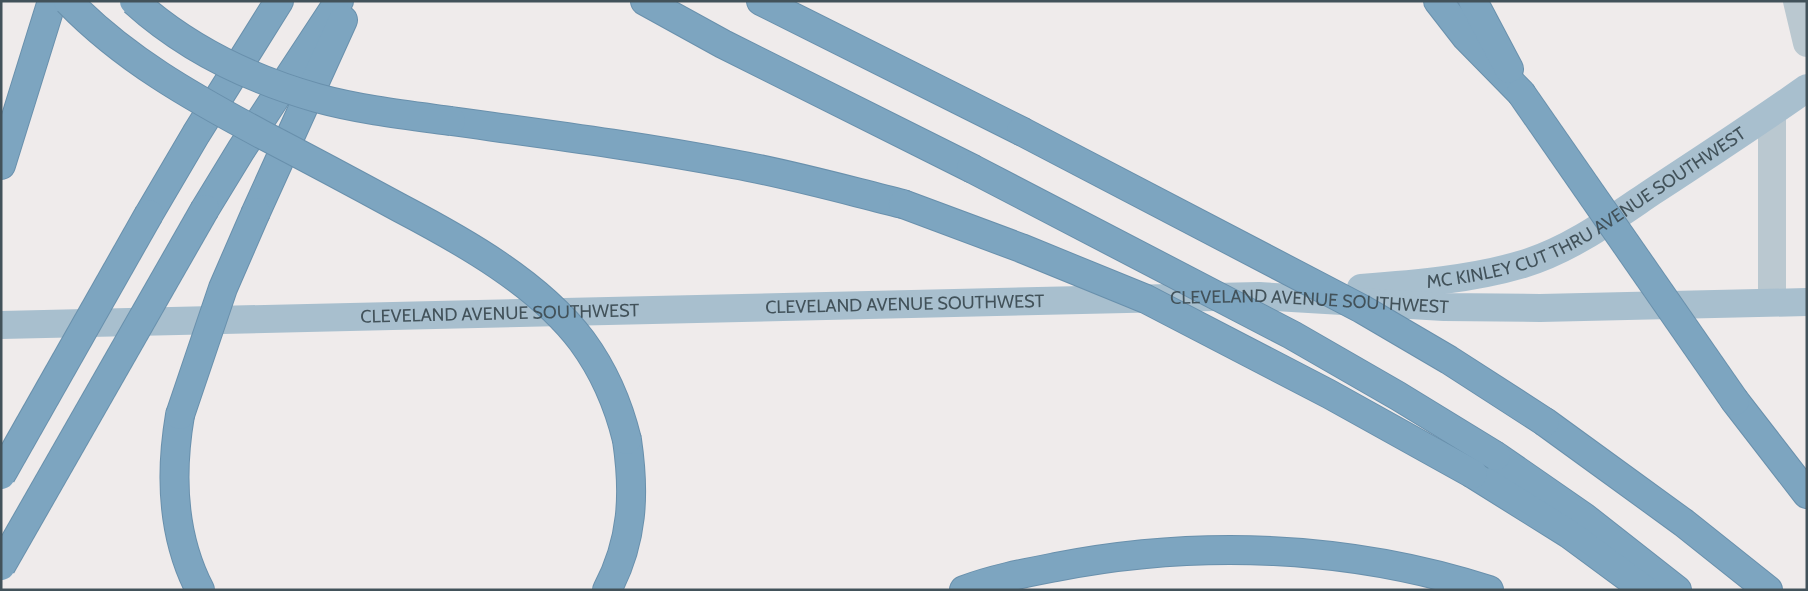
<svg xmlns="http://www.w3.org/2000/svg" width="1808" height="591" viewBox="0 0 1808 591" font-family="Cabin,sans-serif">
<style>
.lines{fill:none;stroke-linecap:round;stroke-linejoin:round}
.highway-casing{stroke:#6990ac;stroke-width:30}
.minor{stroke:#bac8d0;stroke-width:28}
.major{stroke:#a8bfce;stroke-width:28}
.highway{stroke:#7da5c0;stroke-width:28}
.highway-bridge-casing{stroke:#6990ac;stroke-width:30;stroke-linecap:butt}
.highway-bridge{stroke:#7da5c0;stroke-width:28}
.labels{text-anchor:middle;stroke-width:4;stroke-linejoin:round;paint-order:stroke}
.street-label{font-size:18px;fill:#42525a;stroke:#fff}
</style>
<rect width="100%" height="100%" fill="#efebeb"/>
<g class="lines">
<defs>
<g id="highway">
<path d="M645,1L723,44L971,168"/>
<path d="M761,1L1021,131"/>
<path d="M1438,1L1466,37L1521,93"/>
<path d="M1473,1L1509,69"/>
<path d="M451,121C545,134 639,146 733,164C790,174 846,190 903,204"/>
<path d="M1,165L52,1"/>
<path d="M205,209L241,150L339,1"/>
<path d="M256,212L343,20"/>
<path d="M149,214L196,134L279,1"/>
<path d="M1735,401L1807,494"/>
<path d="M180,415C170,474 172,536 200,590"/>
<path d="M1545,422L1684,523L1768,590"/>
<path d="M1496,456L1584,517L1677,590"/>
<path d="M1473,474L1569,534L1645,590"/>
<path d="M607,590C633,541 635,494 627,440"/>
<path d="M964,590C993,579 1025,573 1056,567C1199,539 1350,545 1489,590"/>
</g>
</defs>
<use href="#highway" class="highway-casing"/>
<g class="minor">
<path d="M1797,1L1807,43"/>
<path d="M1772,302V113"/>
</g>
<g class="major">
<path id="s1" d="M1361,288C1414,284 1473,279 1523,264C1570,250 1612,219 1652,192C1704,158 1756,124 1807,88"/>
<path id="s2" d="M1,325L1259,296L1444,307L1540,308L1807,302"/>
</g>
<use href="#highway" class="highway"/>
<defs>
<g id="highway-bridge">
<path d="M68,1C124,59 192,97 263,135C309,159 354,183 400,208C463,241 538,283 582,341C604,371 618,403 627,440"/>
<path d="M134,1C186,48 250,79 317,98C361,110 406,115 451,121"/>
<path d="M1521,93L1735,401"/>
<path d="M1021,131L1362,309L1449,360L1545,422"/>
<path d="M971,168L1292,335L1398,396L1496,456"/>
<path d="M903,204L1021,248L1146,299L1329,394L1473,474"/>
<path d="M180,415L223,288L256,212"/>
<path d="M1,475L149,214"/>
<path d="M1,566L205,209"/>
</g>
</defs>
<use href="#highway-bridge" class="highway-bridge-casing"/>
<use href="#highway-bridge" class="highway-bridge"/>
</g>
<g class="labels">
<g class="street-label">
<text dy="6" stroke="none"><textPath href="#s1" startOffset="244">MC KINLEY CUT THRU AVENUE SOUTHWEST</textPath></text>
<text dy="6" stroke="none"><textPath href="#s2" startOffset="1309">CLEVELAND AVENUE SOUTHWEST</textPath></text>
<text dy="6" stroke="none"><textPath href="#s2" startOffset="904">CLEVELAND AVENUE SOUTHWEST</textPath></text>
<text dy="6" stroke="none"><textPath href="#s2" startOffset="499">CLEVELAND AVENUE SOUTHWEST</textPath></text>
</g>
</g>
<rect width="1808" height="591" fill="none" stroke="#42525a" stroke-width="5"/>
</svg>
